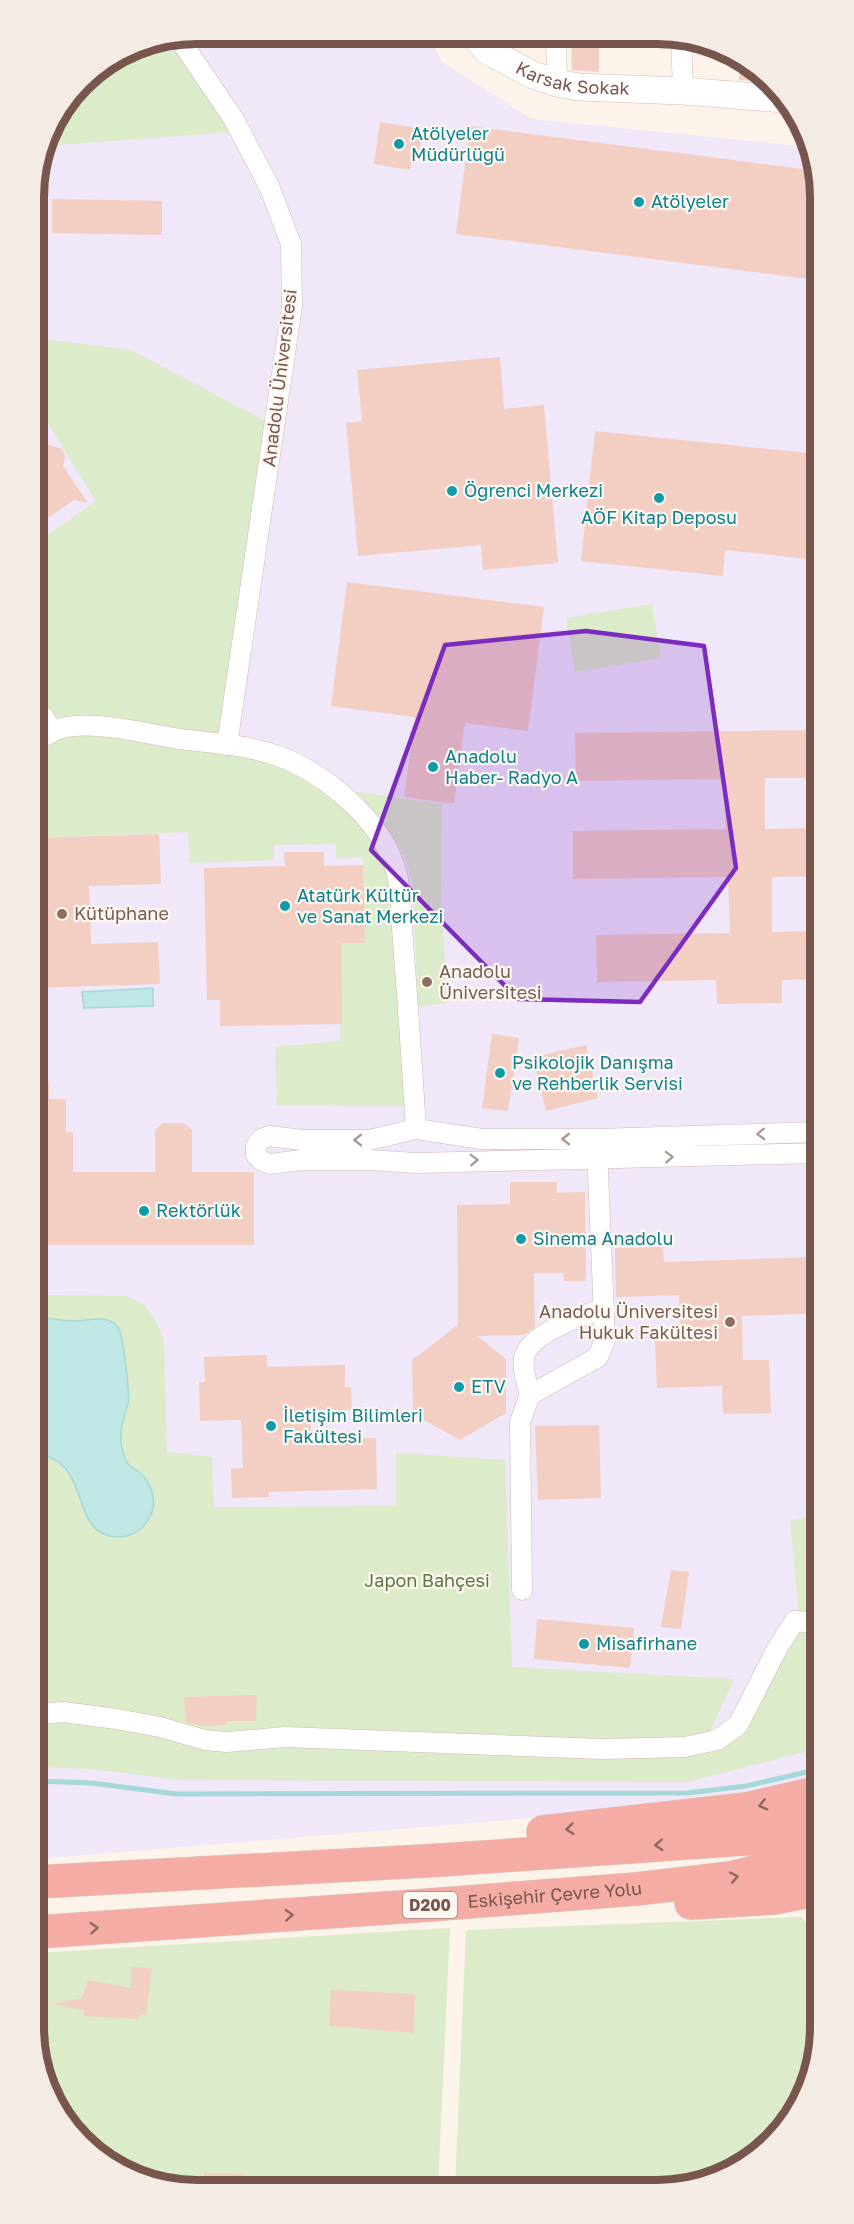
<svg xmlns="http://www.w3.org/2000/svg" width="854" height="2224" viewBox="0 0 854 2224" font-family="'Golos Text',sans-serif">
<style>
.education{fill:#f0e7f9}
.green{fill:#dcebc9}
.water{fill:#bfe7e6;stroke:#a5d8d8;stroke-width:1.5}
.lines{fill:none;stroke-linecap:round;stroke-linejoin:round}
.stream{stroke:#a5d8d8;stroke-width:5}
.building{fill:#f2cec3}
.street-casing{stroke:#cfb9b0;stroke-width:21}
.secondary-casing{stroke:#d5bbb0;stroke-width:28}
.highway-casing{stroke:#d9d0cd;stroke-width:34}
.street{stroke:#fff;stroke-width:20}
.secondary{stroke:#fff;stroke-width:27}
.highway{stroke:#f5aca4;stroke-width:33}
.oneway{stroke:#ae9a95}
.oneway2{stroke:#91675f}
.marked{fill:#7b2cbf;fill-opacity:0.2;stroke:#7b2cbf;stroke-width:4.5;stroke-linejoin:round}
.culture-dot{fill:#0f9aa8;stroke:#fff8f2;stroke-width:2}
.education-dot{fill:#8d6e63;stroke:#fff8f2;stroke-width:2}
.labels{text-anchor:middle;stroke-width:4.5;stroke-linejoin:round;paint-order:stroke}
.shield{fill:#fff8f2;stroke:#a0877f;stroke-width:1.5}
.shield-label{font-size:16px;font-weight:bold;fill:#78564e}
.street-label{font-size:18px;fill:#78564e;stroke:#fff8f2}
.culture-label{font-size:18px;fill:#0d838f;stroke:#fff8f2;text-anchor:start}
.education-label{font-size:18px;fill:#785e54;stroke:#fff8f2;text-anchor:start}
.park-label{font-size:18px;fill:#5b7742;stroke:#fff8f2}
.rim{fill:none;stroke:#78564e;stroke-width:8}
</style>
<rect width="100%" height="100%" fill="#fcf3eb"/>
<path class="education" d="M197,33L428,35L442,62L532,119L808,147L818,165L820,1778L690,1805L36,1859L33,186L50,124L89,74L135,45Z"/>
<g class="green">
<path d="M177,51L234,132L44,146L50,124L89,74L122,53Z"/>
<path d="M34,338L131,350L275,426L227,745L299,765L387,851L414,1106L277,1105L275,1047L340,1041L341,943H365L363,857L336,858V844L274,845V860L189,863L188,832L34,838V743L74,726L34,703V545L96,501L34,401Z"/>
<path d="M652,604L661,658L575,672L566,618Z"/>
<path d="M358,792L442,804L441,888L447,1003L418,1007L413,887C406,845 384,823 358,792Z"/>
<path d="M35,1288L49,1295L126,1296L144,1305L155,1319L164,1341L167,1452L212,1457L214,1507L396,1506V1453L505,1460L512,1667L734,1679L701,1751L722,1744L797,1632L804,1633L820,1639V1748L687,1782L181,1780L92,1769L36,1767Z"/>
<path d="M820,1514V1625L799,1614L790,1521Z"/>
<path d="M801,1917L821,1936V2037L809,2090L781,2135L739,2169L689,2188H455L466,1930Z"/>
<path d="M450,1928L438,2188H165L81,2143L36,2059V1953Z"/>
</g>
<g class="water">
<path d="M153,988V1006L84,1008L82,992Z"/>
<path d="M35,1315C49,1319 61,1321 75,1321C91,1321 105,1313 118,1327C123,1333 130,1395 128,1403C125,1415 120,1425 121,1438C121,1446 124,1457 128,1464C131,1468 136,1469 139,1472C155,1486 159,1508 145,1524C139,1532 128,1537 117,1537C66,1534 95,1460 35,1454Z"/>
</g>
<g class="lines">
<path class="stream" d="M36,1781L92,1783L176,1794L688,1793L746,1786L820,1769"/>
</g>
<g class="building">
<path d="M571,35L599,36V72L572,70Z"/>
<path d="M740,63L773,81L774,82L739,80Z"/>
<path d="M380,122L423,129L418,160L412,158L410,170L374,164Z"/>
<path d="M470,126L818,171V280L456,234Z"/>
<path d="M52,199L162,201V235L52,233Z"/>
<path d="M500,357L504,409L544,405L558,563L483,570L481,545L358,556L346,423L362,421L357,370Z"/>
<path d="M34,422L49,445L62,449L65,456L63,466L88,503L74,500L34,527Z"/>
<path d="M595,431L818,454V540L816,560L725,550L723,576L581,561Z"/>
<path d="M347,582L544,607L528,731L465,723L454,804L404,797L415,717L331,706Z"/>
<path d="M819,730V778H765V829L819,828V876L772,877V932L819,931V979L782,980V1003L717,1004L716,980L597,982L596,935L730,933L728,877L573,879V831L726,829L723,779L576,781L575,733Z"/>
<path d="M159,834L161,884L89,886L91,944L158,942L160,984L35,988L34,838Z"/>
<path d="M284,852H324V866L363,865L365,943H341L342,1024L220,1026V1000H207L204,868L285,866Z"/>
<path d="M492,1034L519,1038L508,1111L482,1108Z"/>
<path d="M586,1045L598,1098L546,1111L533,1057Z"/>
<path d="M35,1081H49V1099H66V1132H73V1172H155V1130L163,1123H184L192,1130V1172H254V1245H35Z"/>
<path d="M510,1182H557V1193L585,1192L586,1281H564L563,1273H534L535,1327L524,1335L477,1336L506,1359V1413L460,1440L413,1414L412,1360L458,1325L457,1205L510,1204Z"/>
<path d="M663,1247L664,1262L819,1257L820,1313L742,1316L743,1360H769L771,1413L723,1414L722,1386L657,1388L655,1341L681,1340L679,1295L616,1297L615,1248Z"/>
<path d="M267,1355V1367L345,1365V1387H351L352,1410L311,1411V1440L376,1438L377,1489L269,1492V1497L232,1498L231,1469L243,1468L241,1420L200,1421L199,1382H205L204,1357Z"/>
<path d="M599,1425L601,1498L538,1500L535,1426Z"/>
<path d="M671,1570L689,1572L681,1629L661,1627Z"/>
<path d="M537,1619L634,1628L630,1668L534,1659Z"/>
<path d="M257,1695L256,1721H226L227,1725L201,1726L186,1722L184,1697Z"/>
<path d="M131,1967L152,1968L146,2015L140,2014L139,2019L84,2016L83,2010L53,2004L82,1998L88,1980L131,1988Z"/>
<path d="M331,1990L415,1994L414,2033L329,2026Z"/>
<path d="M204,2173L244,2174L243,2188H205Z"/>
</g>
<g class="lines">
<defs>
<g id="street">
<path d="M556,35L557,83"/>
<path d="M681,36L683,91"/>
<path d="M178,37L233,118L269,186L291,244L292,306L227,745"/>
<path d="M34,712C45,714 48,723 50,733"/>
<path d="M34,743C43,737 52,731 62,728C94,720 147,734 180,739C212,743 248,745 278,756C327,774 384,822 397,874C402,896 401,920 403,942C408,1004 412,1066 416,1129"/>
<path d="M819,1132L597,1139H482L416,1129L369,1140H302L269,1136L261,1139L256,1146V1155L262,1161L270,1164L302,1160H369L416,1163L819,1153"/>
<path d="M530,1395C527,1383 522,1370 524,1358C528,1334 584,1314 605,1309"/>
<path d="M522,1590L520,1422L530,1395L598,1357L605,1340L597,1148"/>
<path d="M36,1718L43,1714L63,1712L117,1719L160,1727L205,1740L227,1742L285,1737L602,1749L685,1747L717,1740L738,1725L778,1647L795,1621L806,1622"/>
</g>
<g id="secondary">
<path id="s1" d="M475,35L486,50L533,75L557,83L578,87L683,91L783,99"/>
</g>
<g id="highway">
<path d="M543,1832L746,1809L820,1792"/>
<path d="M36,1882L442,1860L758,1838L820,1823"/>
<path d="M691,1903L774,1898L820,1889"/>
<path id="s2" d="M36,1932L416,1906L636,1889L731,1878L820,1855"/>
</g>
</defs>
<use href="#street" class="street-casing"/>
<use href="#secondary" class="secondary-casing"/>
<use href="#highway" class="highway-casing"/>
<use href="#street" class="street"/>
<use href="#secondary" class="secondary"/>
<use href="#highway" class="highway"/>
</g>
<defs><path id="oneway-chevron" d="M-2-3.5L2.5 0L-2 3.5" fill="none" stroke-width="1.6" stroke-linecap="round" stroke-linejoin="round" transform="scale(1.5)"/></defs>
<g class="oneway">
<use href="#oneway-chevron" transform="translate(761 1134) rotate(178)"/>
<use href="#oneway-chevron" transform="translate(566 1139) rotate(180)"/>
<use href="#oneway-chevron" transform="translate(358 1140) rotate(180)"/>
<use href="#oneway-chevron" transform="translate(669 1157) rotate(-2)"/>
<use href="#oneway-chevron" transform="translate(474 1160) rotate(-2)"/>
</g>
<g class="oneway2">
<use href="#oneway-chevron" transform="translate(763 1805) rotate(167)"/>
<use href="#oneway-chevron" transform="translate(570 1829) rotate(174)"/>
<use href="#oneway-chevron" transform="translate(659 1845) rotate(176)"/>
<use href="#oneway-chevron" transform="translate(734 1877) rotate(-12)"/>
<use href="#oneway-chevron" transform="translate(289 1915) rotate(-4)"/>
<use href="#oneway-chevron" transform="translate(94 1928) rotate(-4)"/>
</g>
<path class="marked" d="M586,631L704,646L736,868L640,1002L518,999L371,850L445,645Z"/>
<g class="culture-dot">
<circle cx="399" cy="144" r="6"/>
<circle cx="639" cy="202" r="6"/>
<circle cx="452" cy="491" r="6"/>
<circle cx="659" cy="498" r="6"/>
<circle cx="433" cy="767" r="6"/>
<circle cx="285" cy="906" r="6"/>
<circle cx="500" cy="1073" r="6"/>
<circle cx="144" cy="1211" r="6"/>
<circle cx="521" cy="1239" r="6"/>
<circle cx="459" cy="1387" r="6"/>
<circle cx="271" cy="1426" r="6"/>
<circle cx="584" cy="1644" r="6"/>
</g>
<g class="education-dot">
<circle cx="62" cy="914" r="6"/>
<circle cx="427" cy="982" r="6"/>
<circle cx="730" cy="1322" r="6"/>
</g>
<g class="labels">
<rect class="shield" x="403" y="1892" width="54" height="26" rx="4.5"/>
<g class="shield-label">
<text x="430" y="1911">D200</text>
</g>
<g class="street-label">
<text dy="6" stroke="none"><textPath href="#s1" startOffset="112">Karsak Sokak</textPath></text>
<text transform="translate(280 378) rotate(-83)" y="6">Anadolu Üniversitesi</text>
<text dy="6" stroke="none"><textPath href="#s2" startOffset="520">Eskişehir Çevre Yolu</textPath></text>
</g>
<g class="culture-label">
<text x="411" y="140">Atölyeler<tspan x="411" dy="21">Müdürlüğü</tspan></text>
<text x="651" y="208">Atölyeler</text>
<text x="464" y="497">Öğrenci Merkezi</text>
<text x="659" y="524" text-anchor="middle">AÖF Kitap Deposu</text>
<text x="445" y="763">Anadolu<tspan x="445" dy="21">Haber- Radyo A</tspan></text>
<text x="297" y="902">Atatürk Kültür<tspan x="297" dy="21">ve Sanat Merkezi</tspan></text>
<text x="512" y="1069">Psikolojik Danışma<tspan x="512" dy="21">ve Rehberlik Servisi</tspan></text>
<text x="156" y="1217">Rektörlük</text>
<text x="533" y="1245">Sinema Anadolu</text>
<text x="471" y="1393">ETV</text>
<text x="283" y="1422">İletişim Bilimleri<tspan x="283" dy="21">Fakültesi</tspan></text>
<text x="596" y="1650">Misafirhane</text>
</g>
<g class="education-label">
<text x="74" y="920">Kütüphane</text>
<text x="439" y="978">Anadolu<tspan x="439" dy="21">Üniversitesi</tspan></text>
<text x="718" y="1318" text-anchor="end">Anadolu Üniversitesi<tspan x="718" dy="21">Hukuk Fakültesi</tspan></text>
</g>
<g class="park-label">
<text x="427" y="1587">Japon Bahçesi</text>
</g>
</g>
<path d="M0 0H854V2224H0ZM197 44H657A153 153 0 0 1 810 197V2027A153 153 0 0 1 657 2180H197A153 153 0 0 1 44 2027V197A153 153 0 0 1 197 44Z" fill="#f4ebe5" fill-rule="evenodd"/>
<path class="rim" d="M197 44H657A153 153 0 0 1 810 197V2027A153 153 0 0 1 657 2180H197A153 153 0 0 1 44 2027V197A153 153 0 0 1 197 44Z"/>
</svg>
